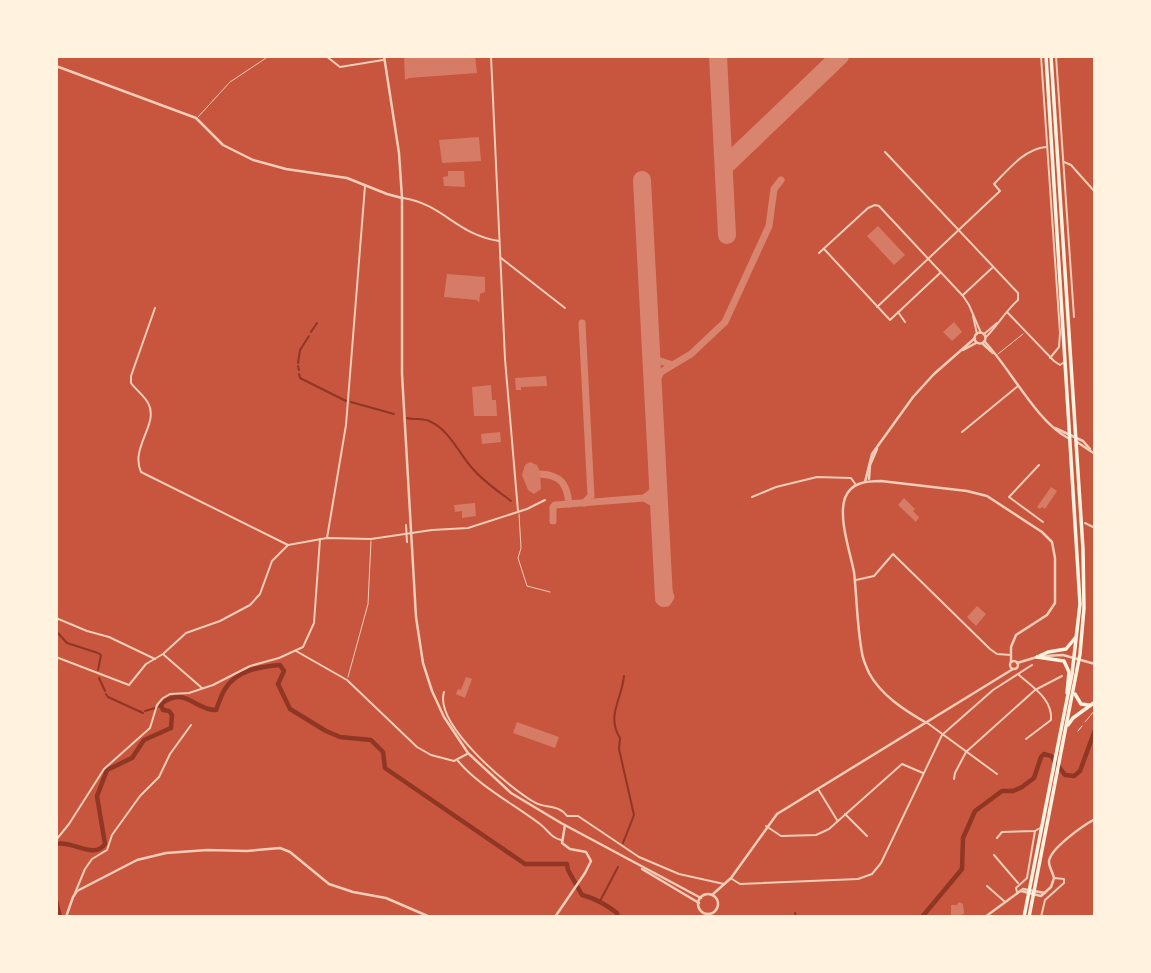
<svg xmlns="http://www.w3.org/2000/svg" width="1151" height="973" viewBox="0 0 1151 973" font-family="Spectral,serif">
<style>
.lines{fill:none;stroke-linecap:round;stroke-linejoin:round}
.stream{stroke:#8f3625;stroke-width:2}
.river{stroke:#8f3625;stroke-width:4.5}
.taxiway{stroke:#d8846e;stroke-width:7}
.runway{stroke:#d8846e;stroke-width:18}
.building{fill:#d67c66}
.path{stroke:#fff3e0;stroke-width:1}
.service{stroke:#f1ccb7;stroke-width:1}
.minor{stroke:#f1ccb7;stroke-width:2}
.tertiary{stroke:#f1ccb7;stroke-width:2.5}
.primary{stroke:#fff3e0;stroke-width:3.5}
</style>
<rect width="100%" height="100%" fill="#c8553d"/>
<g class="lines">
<g class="stream">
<path d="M311,332L317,323"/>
<path d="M298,363L300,350L309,336"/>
<path d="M298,366L299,370"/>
<path d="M299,374L300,378L346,401"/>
<path d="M351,402L394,414"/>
<path d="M407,418C414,420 422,418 429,421C449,429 459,454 473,469C483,481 498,491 511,501"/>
<path d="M56,631L67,643L98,653L101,655L98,670"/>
<path d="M99,678L105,691"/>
<path d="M106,694L108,697L143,713"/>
<path d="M159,707H161"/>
<path d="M145,711L155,708"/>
<path d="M623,843L634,815L619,749L620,738C606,716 622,699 624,676"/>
<path d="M599,903L618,867"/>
<path d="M795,913L796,917"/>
</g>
<g class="river">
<path d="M56,844C72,840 94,860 105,844L97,796L107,770L132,758L144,740L171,728L172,715L169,711L163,710L161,704C185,685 194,710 216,710C219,703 221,695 225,689C237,670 259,667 280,665L284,671L278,684L290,709L326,731L340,737L371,740L383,752L385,768L525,864H567L568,870L582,895C594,898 608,906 617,913L618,917"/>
<path d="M56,901L60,917"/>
<path d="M922,917L962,869L963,838L975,811L1002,791H1013L1022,787L1034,778L1041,757L1044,754L1051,756L1065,775L1074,776L1080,771L1095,730"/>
</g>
<g class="taxiway">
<path d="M582,323L591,496L584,503"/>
<path d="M651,348L657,360L670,364"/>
<path d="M653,387L661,372L691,354L725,322L769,226L774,189L781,180"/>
<path d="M540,474C561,475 567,484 569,504"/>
<path d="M644,498L653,503L660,516"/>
<path d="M553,521V507L555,505L644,498L652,492L658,480"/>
<path d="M662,572L671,597L667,603L659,600L663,585"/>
</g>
<g class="runway">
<path d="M718,56L727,235"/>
<path d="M724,167L840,56"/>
<path d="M642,180L664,598"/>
</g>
</g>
<g class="building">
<path d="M404,56H475L477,73L409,78L405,80Z"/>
<path d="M479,137L481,161L442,163L439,140Z"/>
<path d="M448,171H464L465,187L444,186L443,177L448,176Z"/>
<path d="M878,226L905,255L894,265L867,236Z"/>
<path d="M447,274L485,277V292L480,294L479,303L477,300L444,297Z"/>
<path d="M954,322L962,332L952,341L943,332Z"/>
<path d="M546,376L547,386L521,387V390H516L515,378Z"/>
<path d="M491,385L492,400H496L497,416H474L472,387Z"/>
<path d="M500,432L501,442L482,444L481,434Z"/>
<path d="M530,462L537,465L540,472L541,489L534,494L528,490L522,475L525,465Z"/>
<path d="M1051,487L1057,491L1045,509L1042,507L1040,509L1037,507Z"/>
<path d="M904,498L915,509L913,511L919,517L916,522L898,505Z"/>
<path d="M475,503L476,516L462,518V511L455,512L454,505Z"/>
<path d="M977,606L986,614L976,626L967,617Z"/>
<path d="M466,677L472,679L465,698L456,694L458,689L461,690Z"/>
<path d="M517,722L559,737L555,748L513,733Z"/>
<path d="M959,902L963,904L964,914L951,917V905H957Z"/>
</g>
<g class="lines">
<path class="path" d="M1078,731L1082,726"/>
<g class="service">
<path d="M198,117L230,82L269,56"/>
<path d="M998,354L1023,334"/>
<path d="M519,514L521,548L518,558L527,586L550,592"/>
<path d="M348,677L368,604L371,541"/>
<path d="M1085,722L1095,710"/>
</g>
<g class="minor">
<path d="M326,56L340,67L383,60"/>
<path d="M491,56L505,359L518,511"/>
<path d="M1041,56L1060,333L1059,347L1050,358"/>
<path d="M1056,56L1074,317"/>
<path d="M885,152L1018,293V300C1005,312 997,326 986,337"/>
<path d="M1064,162L1071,165L1095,192"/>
<path d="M403,198C443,204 457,235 499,241"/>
<path d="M824,249L890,320L940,273"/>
<path d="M819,253L868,208L875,205L879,206L963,296L969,305L981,333"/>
<path d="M501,258L565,308"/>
<path d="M963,295L992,268"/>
<path d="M877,307L1000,191L994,184C1008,170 1024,149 1046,147"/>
<path d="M155,308L131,376V383C136,390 146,397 149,405C158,425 130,448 141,472L288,545"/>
<path d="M898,312L905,322"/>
<path d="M1007,312L1054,361L1060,365L1063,363"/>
<path d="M973,316L977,334"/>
<path d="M984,334L997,323"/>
<path d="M962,432L1018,386"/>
<path d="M1039,465L1009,497L1043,522"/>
<path d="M752,497L776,487L817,477L851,478L856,485"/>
<path d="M1085,523L1095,528"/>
<path d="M406,525L407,542"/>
<path d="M327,538L346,425L365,186"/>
<path d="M856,580L874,576L893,554L990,649L997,654L1011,655"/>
<path d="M56,618L87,631L109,637L155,659"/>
<path d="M296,651L347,680L417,747L431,755L454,761L467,754"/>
<path d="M164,655L202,688"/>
<path d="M56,657L129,685L146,664L163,654L186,633L220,621L250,605L260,594L272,561L288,545L327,538L371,539L432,530L468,528L527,509L545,500"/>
<path d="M1018,674C1032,687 1053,699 1051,720L1026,739"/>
<path d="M444,692C434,724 508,787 534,802C545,809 559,804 567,816H578L639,857L679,874L724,884"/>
<path d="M926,722L997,774"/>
<path d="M458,761C480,787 514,804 540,824C549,831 550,837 561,840"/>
<path d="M954,779L955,773L966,752L1035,690L1062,676"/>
<path d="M818,789L837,820"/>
<path d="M845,814L867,836"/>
<path d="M766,826L781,836L816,835L829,829L902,764L923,773"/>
<path d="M997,838L1002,832L1035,831L1040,828"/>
<path d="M56,840L69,824L104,769L150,728L157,705L163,698L170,694L189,693L213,685L250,666L279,658L303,647L314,623L320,539"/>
<path d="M994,855L1018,883"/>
<path d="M732,879L740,884L858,879L872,874L881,863L942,735L993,690L1032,665"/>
<path d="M987,886L1004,901"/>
<path d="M1017,892L1016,888L1027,878L1035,831"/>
<path d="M75,893L85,869L92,859L107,850L112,835L140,796L159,777L170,754L191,725"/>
<path d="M1041,917L1045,900L1064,883V879L1054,878"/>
</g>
<g class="tertiary">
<path d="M384,56L399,153L402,198V374L416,617L423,663L432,691L444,717L468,753L511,793L561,823L701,898"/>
<path d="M56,66L196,118L223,145L253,160L286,169L347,178L387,194L402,198"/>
<circle cx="980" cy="338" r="5.5"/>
<path d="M985,342C1010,368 1036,421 1068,438"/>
<path d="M983,344L993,353"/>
<path d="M963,350L976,343"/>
<path d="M1055,428L1083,441L1090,449"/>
<path d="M1077,442L1095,454"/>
<path d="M869,479L870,465L877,449"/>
<path d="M865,482L872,454L913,397L934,374L975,338"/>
<path d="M1044,656L1063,655L1095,664"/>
<circle cx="1014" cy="665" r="4"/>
<path d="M1017,663L1037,657"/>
<path d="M925,722C904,710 881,695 869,673C866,666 863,660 862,653C857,626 857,599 854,572C850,552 838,517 845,498C851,482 867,481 881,481L967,491L987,496L1042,532L1052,542L1055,558V603L1047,615L1016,635L1011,647V662"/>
<path d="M642,869L699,903"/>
<path d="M1021,891L1041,896L1051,887L1054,878C1053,873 1049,867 1049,862C1049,849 1084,825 1095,819"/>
<circle cx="708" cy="904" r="10"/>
<path d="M712,895L731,878L777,814L1013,669"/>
<path d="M66,917L73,897L77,891L137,860L166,853L207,850L247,851L280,848L290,852L329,884L353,892L386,898L430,917"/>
<path d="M555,917L585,873L591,861L586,852L570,849L562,843L565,825"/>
<path d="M985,917L1023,889L1045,893"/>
</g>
<g class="primary">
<path d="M1037,657L1064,661L1069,672L1067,693"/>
<path d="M1037,657L1048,652L1066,649L1076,637"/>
<path d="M1075,694L1081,704L1089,705"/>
<path d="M1068,725L1073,718L1095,702"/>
<path d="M1024,917L1072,674L1080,604L1046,56"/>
<path d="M1029,917L1080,654L1084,608L1083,549L1051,56"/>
</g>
</g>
<rect width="1151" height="973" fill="none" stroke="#fff3e0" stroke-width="116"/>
</svg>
